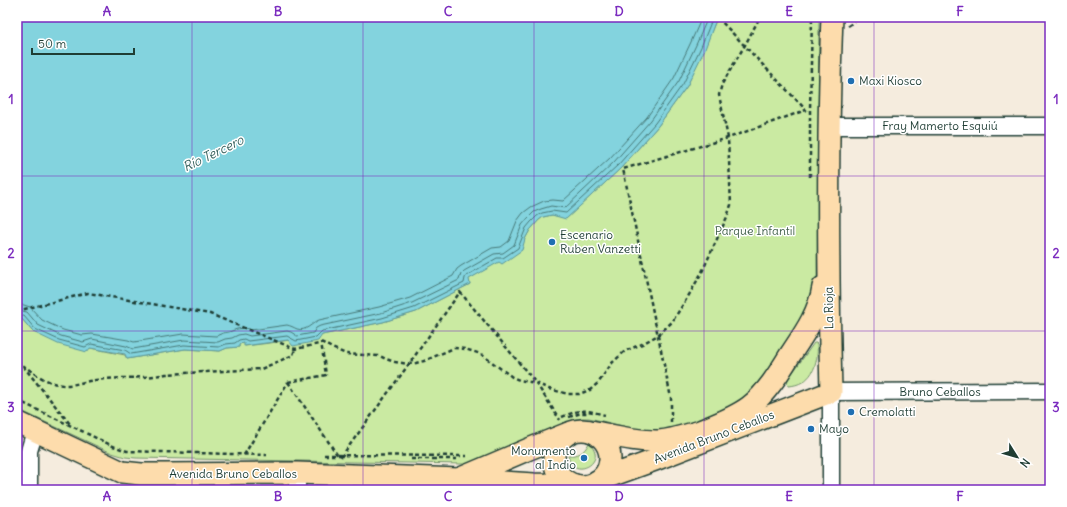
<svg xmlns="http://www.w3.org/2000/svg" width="1067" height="507" viewBox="0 0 1067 507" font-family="Delius,sans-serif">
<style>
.green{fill:#caeaa2;stroke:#74946b}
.water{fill:#83d3de;stroke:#5b979a}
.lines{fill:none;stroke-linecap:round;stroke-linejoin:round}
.shore{stroke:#477978;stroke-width:1}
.minor-casing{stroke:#1f3d34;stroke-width:19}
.major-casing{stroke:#1f3d34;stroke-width:24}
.path{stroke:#1f3d34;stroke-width:2.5;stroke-dasharray:4 3;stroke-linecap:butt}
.minor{stroke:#fff;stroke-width:16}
.major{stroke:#fddcac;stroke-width:21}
.grid{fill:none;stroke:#7b2cbf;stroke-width:1;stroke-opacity:0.55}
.poi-dot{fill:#1f6fb2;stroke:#fff;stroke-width:1.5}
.labels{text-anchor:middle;stroke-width:3;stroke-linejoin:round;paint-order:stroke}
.poi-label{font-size:12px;fill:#1f3d34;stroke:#fff;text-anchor:start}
.street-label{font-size:12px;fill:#1f3d34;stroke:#fff}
.park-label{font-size:12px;fill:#41604a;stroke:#fff}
.water-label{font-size:13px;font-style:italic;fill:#38625e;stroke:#fff}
.neatline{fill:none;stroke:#7b2cbf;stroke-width:1.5}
.grid-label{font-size:13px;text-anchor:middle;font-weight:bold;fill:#7b2cbf}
</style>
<rect width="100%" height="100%" fill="#f5ecde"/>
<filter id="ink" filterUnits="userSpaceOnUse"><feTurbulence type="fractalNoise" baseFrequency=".025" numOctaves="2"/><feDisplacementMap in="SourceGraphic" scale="8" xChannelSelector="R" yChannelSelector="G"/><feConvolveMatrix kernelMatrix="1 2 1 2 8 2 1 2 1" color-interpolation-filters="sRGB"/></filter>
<g filter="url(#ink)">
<g class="green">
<path d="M717,17H819L817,291L814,305L743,407L657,434L589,418H582L572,420L477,462L464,464L136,458L125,457L112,453L17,409V320L22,319L33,332L90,348L125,355L127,359L185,349L220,351L227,348L239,347V344L244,343L245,346L270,343L322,335L383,322L416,312L470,284L468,279L499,261L525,239L530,230L539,220L543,217L552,215L567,218L621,168L658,126L687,86L715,23Z"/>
<path d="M814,343H816L817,344C819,365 811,385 788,386L787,383L788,379Z"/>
<path d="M589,443C610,462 572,482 568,455C578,456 584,453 589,443Z"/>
</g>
<path class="water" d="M17,17H717L705,49L687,86L658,126L621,168L566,219L552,215L543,217L539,220L530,230L525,239L522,250L502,264L499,262L469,279L470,284L416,312L383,322L322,335L318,341L293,346L288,340L244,346V343L239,344V347L227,348L220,351L185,349L127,359L125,354L90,348L87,352L58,344L33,332L22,319L17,320Z"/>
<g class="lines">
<g class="shore">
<path d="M17,305H24L30,307L42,320L63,330L82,335L92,334L128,340L134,342L183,334L216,336L223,333L229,332L237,329L245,328L251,330L287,325C291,326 293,327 297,329C306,332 312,323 319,320L379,307L410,298L453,276L457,269L461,266L492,248L501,247L509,241L517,221L523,213L531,207L544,201L553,200L563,201L610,158L647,117L674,78L691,42L702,17"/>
<path d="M17,311H22L27,312L38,325L61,336L83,342L92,339L126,346L133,349L184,340L218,342L225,339L232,338L238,335L244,334L250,336L287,331L291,332L297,336L313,333L316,328L320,326L381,313L412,303L459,280L461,274L464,271L494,254L503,253L514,245L522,225L528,218L534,212L541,209L551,206L565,208L614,162L651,120L679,81L696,45L708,17"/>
<path d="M17,316H24L35,329L59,340L85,347L91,344L125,350L131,354L184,345L219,347L226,344L235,343L239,340L244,339L248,341L287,336L296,341L316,337L322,331L382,318L414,308L464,283L465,278L466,276L497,258H503L518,248L526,228L531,222L537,216L542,213L552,211L566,213L618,165L655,123L683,84L701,47L713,17"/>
</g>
<defs>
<g id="minor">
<path d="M829,126H1050"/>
<path d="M29,490V451L35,431"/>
<path d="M297,490V473"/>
<path d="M831,490V392L1050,391"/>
</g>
<g id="major">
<path d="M17,422L122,472L141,474H166L297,473L459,479L534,484L575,485"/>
<circle cx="582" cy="458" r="28"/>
<path d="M590,431C612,435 636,442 659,441C673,440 686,435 700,431C717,424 734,418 749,407C766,394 779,373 790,355C804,334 819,313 823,287"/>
<path d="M461,478L529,449L566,434"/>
<path d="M597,481L655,460L831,392C828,267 827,142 832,17"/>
</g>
</defs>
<use href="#minor" class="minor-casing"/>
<use href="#major" class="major-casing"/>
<g class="path">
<path d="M848,26L854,22"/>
<path d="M810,177V110L812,17"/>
<path d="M17,311L88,293L210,314L295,349L319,344"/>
<path d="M321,342L332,348L346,354L380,356L386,359L395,362L409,364L416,363L424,361L454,348L465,349L481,354L512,377L519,380L536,383L549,389L568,394H579L590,390L599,382L612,363L625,351L642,344L658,335L672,322L689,295L702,272L727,217L731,205L728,138L719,95L722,84L745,45L760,17"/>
<path d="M17,361C27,368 39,378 51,382C69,389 78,382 96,380C119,377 143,379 166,374L261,369L293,355L295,349"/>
<path d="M23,366L70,424"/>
<path d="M288,382L338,456"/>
<path d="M288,382L326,375L321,342"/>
<path d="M17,400L113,446L127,451L267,455"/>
<path d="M562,417C582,408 585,410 605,415"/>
<path d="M569,417L581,413H587"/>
<path d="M671,422V398L623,169L728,138L806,110L719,19L721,17"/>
<path d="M244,455L288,382"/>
<path d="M324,455L467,456"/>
<path d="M341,457L409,364L460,292L536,383L560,420"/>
<path d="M411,459H460"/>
</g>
<use href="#minor" class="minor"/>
<use href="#major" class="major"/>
</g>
</g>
<path class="grid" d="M192,17V490M363,17V490M534,17V490M704,17V490M874,17V490M17,176H1050M17,331H1050"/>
<g class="poi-dot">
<circle cx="851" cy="81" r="4"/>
<circle cx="552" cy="242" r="4"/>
<circle cx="851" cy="412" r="4"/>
<circle cx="811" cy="429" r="4"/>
<circle cx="584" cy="458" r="4"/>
</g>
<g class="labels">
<g class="poi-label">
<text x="859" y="85">Maxi Kiosco</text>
<text x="560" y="239">Escenario<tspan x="560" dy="14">Ruben Vanzetti</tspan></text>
<text x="859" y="416">Cremolatti</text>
<text x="819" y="433">Mayo</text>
<text x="576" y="455" text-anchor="end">Monumento<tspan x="576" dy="14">al Indio</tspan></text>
</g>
<g class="street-label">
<text x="940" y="130">Fray Mamerto Esquiú</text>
<text transform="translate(829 308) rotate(-91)" y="4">La Rioja</text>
<text x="940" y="396">Bruno Ceballos</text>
<text transform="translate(714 437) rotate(-21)" y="4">Avenida Bruno Ceballos</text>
<text x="233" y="478">Avenida Bruno Ceballos</text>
</g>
<g class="park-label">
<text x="755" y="235">Parque Infantil</text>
</g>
<g class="water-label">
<text transform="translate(213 153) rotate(-26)" y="5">Río Tercero</text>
</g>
</g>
<rect width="1067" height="507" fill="none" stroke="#fff" stroke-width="44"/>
<g transform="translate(1017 457) rotate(127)" stroke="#ffffff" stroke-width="3" paint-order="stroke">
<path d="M0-3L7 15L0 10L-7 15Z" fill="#1f3d34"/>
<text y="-6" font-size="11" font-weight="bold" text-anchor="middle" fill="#1f3d34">N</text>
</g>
<path d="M32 48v6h102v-6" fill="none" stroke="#1f3d34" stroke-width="2"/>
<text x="38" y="48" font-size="12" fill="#1f3d34" stroke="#ffffff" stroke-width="3" paint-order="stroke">50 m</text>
<rect x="22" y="22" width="1023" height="463" class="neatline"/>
<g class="grid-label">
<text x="107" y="16">A</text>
<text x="278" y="16">B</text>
<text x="448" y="16">C</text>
<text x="619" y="16">D</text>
<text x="789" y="16">E</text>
<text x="960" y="16">F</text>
<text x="11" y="104">1</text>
<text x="1056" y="104">1</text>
<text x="11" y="258">2</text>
<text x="1056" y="258">2</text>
<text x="11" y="412">3</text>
<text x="1056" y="412">3</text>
<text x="107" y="501">A</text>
<text x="278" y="501">B</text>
<text x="448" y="501">C</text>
<text x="619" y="501">D</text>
<text x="789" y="501">E</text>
<text x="960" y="501">F</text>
</g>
</svg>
